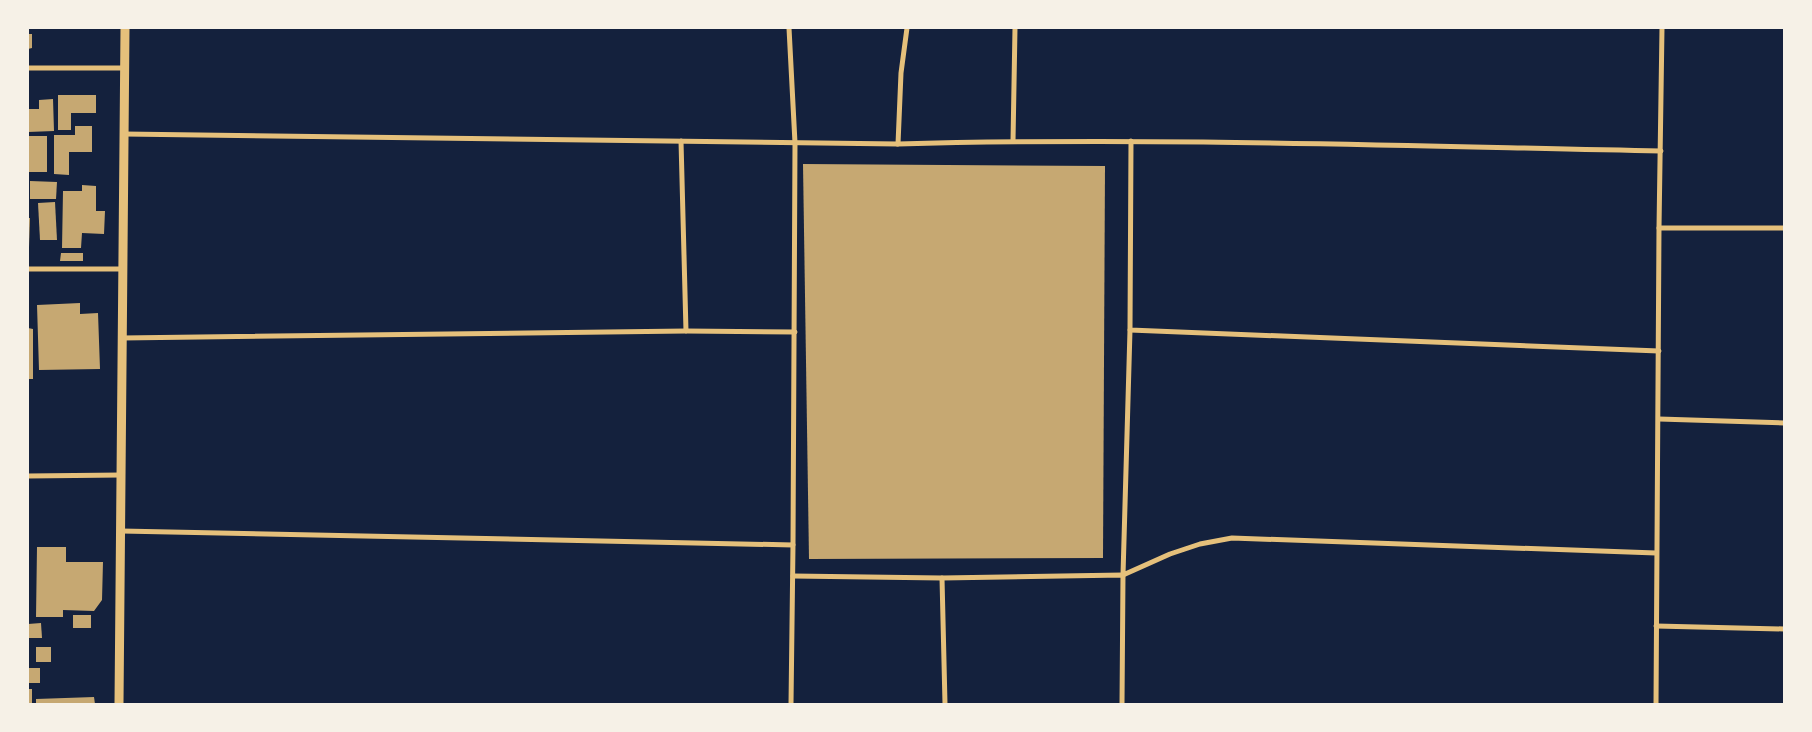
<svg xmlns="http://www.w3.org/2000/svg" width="1812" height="732" viewBox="0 0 1812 732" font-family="Roboto,sans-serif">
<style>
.building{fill:#c6a872}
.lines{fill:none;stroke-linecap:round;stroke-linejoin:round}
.minor{stroke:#e5c07b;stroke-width:5}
.tertiary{stroke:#e5c07b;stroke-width:9}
</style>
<rect width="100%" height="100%" fill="#14213d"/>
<g class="building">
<path d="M28,34H32V48L28,49Z"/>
<path d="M58,95H96V113H71V130H58Z"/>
<path d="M53,99L54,131L28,132V109H39V100Z"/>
<path d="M75,126H92V152H69V175L54,174V135H75Z"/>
<rect x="28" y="136" width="19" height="36"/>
<path d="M803,164L1105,166L1103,558L809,559Z"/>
<path d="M30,181L57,182L56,199H30Z"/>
<path d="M82,185L96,186V211H105L104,234L82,233L81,248H62L63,191H82Z"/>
<path d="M55,202L57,240H40L38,203Z"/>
<path d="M28,218H30L29,247H28Z"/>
<path d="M61,253H83V261H60Z"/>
<path d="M80,303V314L98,313L100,369L39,370L37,305Z"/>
<path d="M28,328L33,329V379H28Z"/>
<path d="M37,547H66V562H103L102,600L94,611L63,610V617H36Z"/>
<rect x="73" y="615" width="18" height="13"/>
<path d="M41,623L42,638H28V624Z"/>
<rect x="36" y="647" width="15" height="15"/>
<rect x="28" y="668" width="12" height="15"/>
<rect x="28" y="689" width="4" height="14"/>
<path d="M94,697L95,704H36V699Z"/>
</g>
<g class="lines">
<g class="minor">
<path d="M28,68H125"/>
<path d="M124,134L898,144C1152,137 1407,146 1661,151"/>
<path d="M681,141L686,331"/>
<path d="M1013,141L1015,28"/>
<path d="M1131,141L1130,330L1659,351"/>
<path d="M898,144L901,73L907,28"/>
<path d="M1659,228H1784"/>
<path d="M28,269H123"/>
<path d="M1130,330L1123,575L1170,554L1200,544L1232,538L1656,553"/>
<path d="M122,338L686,331L795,332"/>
<path d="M1659,419L1784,423"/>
<path d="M28,476L121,475"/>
<path d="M121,531L793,545L795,143L789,28"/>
<path d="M793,576L942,578L1123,575L1122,704"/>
<path d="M942,578L945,704"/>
<path d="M1656,626L1784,629"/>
<path d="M791,704L793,545"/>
<path d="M1656,704L1659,228L1662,28"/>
</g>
<path class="tertiary" d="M119,704L125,28"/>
</g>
<rect width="1812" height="732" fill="none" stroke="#f6f1e7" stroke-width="58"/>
</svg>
